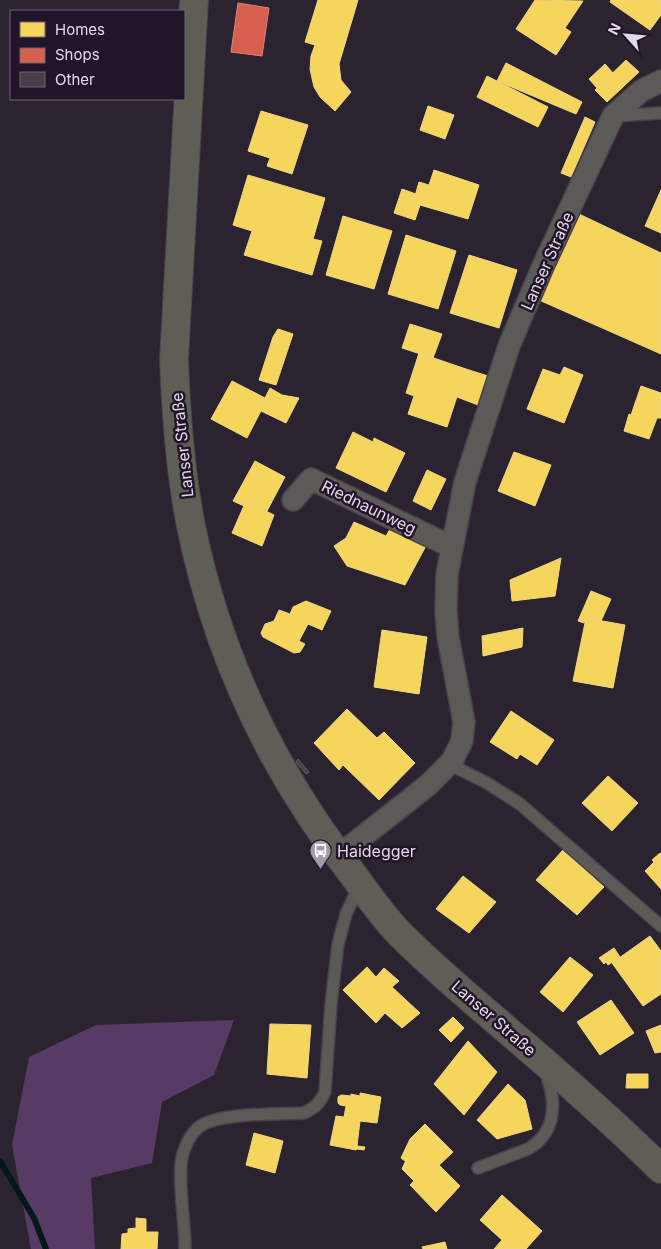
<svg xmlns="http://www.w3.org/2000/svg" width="661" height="1249" viewBox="0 0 661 1249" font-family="Inter,sans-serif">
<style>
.forest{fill:#583b64}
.homes{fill:#f6d55c;stroke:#f0d686}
.shops{fill:#d6604d;stroke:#da857c}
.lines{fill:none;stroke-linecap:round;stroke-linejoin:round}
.stream{stroke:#041819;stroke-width:6}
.building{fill:#47404a;stroke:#645d68}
.service-casing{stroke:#48414c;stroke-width:14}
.minor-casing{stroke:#48414c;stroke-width:24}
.secondary-casing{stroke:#48414c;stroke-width:30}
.service{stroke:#5b5a56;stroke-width:11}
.minor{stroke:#5b5a56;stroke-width:21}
.secondary{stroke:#5e5e56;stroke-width:28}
.labels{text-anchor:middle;stroke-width:5;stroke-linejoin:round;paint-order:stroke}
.street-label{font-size:16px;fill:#e3dae8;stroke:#231529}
.poi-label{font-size:16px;fill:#e3dae8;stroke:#231529;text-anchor:start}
</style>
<rect width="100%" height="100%" fill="#2b232f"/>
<path class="forest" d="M234,1020L214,1075L162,1102L152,1163L91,1178L95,1249H31L12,1145L29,1057L96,1025Z"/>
<g class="homes">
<path d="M318,0H358L339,64L341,80L351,92L335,111L320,97L314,87L310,69L311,56L315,45L305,42Z"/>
<path d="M535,0L583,1L565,28L571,32L556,55L516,29Z"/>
<path d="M611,0H661V15L650,30L610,2Z"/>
<path d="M626,60L639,72L607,102L595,90Z"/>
<path d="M506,63L582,102L576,114L497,81Z"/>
<path d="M605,64L613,73L597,88L589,79Z"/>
<path d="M487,76L548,107L538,127L477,97Z"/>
<path d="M428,106L454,115L445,139L420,130Z"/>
<path d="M261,111L308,125L292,174L267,166L270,158L248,151Z"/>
<path d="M585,117L595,122L571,177L561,173Z"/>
<path d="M434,170L479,185L468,219L413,203L419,182L429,185Z"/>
<path d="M248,175L325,198L313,239L322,241L312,275L244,255L252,231L233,225Z"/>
<path d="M402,189L416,194L413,203L420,205L415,220L394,213Z"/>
<path d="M661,190V233L645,226Z"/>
<path d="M579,214L661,253V354L539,300Z"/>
<path d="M343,216L392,231L374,289L326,275Z"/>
<path d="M406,235L456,251L438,309L388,294Z"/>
<path d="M469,255L517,270L499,328L450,313Z"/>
<path d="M410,324L442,334L433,358L402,348Z"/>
<path d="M278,329L293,334L276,385L259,380L273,337Z"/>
<path d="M419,353L466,369L447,427L408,414L414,396L406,393Z"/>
<path d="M564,367L583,375L564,423L527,409L543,369L560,375Z"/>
<path d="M466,369L488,376L478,405L457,397Z"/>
<path d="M232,381L267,399L247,438L211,419Z"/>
<path d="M641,386L661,393V418H657L649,439L624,431L629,414L631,415Z"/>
<path d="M270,388L282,395L299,398L286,423L261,411L267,399L265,398Z"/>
<path d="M353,432L373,442L374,438L405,453L386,492L336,468Z"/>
<path d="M514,452L551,465L535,506L498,491Z"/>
<path d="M255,461L285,477L267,511L246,501L244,506L233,501Z"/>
<path d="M427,470L446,479L431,510L413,501Z"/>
<path d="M246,501L274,515L262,546L232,533Z"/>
<path d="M354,522L386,536L393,524L428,542L405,585L347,566L334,546L346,538Z"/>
<path d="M561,558L555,596L512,601L510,580Z"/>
<path d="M591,591L611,599L601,621L586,618L584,623L578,621Z"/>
<path d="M306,601L331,611L322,630L308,624L299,641L305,644L300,652L294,653L263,637L261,633L265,624L274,621L279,610L290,614L293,607Z"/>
<path d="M586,618L625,625L613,688L573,681Z"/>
<path d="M523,628L522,647L483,656L482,636Z"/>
<path d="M382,630L427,637L419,694L374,687Z"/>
<path d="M347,709L377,738L384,732L415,763L379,800L343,765L339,770L314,743Z"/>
<path d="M511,711L554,740L537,765L520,754L517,759L490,742Z"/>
<path d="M608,776L638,803L612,831L582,803Z"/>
<path d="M563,850L604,887L577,915L536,880Z"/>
<path d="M660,853L661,854V889L645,871L654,862L652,860Z"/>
<path d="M463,876L496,902L469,933L436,909Z"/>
<path d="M650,936L661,951V994L643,1006L612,963Z"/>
<path d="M614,948L620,957L608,965L606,962L604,964L599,958Z"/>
<path d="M570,957L593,975L563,1012L540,992Z"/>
<path d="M367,967L376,977L384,968L399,981L392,987L420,1013L402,1028L385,1013L376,1023L343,990Z"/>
<path d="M611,1000L634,1033L600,1055L577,1022Z"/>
<path d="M453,1017L464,1028L451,1042L439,1030Z"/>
<path d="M270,1024L311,1025L307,1078L267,1074Z"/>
<path d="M661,1025V1052L655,1053L646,1031Z"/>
<path d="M468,1041L497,1072L464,1115L434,1084Z"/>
<path d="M627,1074H648V1088H626Z"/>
<path d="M508,1084L525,1100L532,1129L497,1139L477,1120Z"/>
<path d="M360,1093L381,1097L377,1123L360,1121L357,1146L365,1147L364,1150L357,1149L356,1150L330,1145L336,1116L344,1117L346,1106L340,1105L338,1103V1097L341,1095L351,1096V1094L360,1096Z"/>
<path d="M425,1124L453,1152L434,1170L415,1151L405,1161L401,1158L410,1139Z"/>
<path d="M254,1133L283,1141L275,1173L246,1165Z"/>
<path d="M415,1151L429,1165L414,1181L402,1169L406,1160Z"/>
<path d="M429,1165L434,1170L439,1165L460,1186L436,1212L410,1185Z"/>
<path d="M502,1195L542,1231L526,1249H494L502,1240L480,1220Z"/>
<path d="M136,1218L146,1219V1232H158L157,1249H121L122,1234L128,1233V1229L136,1228Z"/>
<path d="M445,1242L447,1249H423L422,1247Z"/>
</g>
<path class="shops" d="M238,3L269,8L262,56L231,52Z"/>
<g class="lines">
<path class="stream" d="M0,1161L34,1218L46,1249"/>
</g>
<path class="building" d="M298,759L309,772L306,774L296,762Z"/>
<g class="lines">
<defs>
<g id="service">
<path d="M615,116L661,113"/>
<path d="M449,764L487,783L520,804L661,926"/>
<path d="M478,1168L528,1149C554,1134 557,1107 548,1080L553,1072"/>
<path d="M185,1249C185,1221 179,1192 181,1165C182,1151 190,1132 202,1125C221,1113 279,1114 304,1113C315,1108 320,1103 325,1092L331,1004L338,944L346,914L360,884"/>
</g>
<g id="minor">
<path d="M293,500L311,479L452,547"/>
<path d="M338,856L427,786L452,761L462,741L464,722L448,637L446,611L447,574L465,482L509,346L543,266L613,116L641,91L661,81"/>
</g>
<path id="secondary" d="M194,0L174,359C176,414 180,471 191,526C217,654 271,769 351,872C366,892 380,913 397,931C431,966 470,998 507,1030C560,1075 612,1121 661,1169"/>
</defs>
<use href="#service" class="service-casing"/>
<use href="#minor" class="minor-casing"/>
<use href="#secondary" class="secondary-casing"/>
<use href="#service" class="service"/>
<use href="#minor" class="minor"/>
<use href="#secondary" class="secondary"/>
</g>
<defs>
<symbol id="bus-pin" viewBox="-11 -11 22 30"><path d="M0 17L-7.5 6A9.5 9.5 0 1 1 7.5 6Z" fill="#a39aa7" stroke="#231529"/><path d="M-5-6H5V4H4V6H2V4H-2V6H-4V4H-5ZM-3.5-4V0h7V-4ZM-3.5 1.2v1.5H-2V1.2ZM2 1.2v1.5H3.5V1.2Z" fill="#fff"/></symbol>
</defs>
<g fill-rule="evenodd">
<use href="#bus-pin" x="308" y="838" width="25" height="34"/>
</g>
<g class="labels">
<g class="street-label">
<text transform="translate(547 261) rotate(-66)" y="6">Lanser Straße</text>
<text transform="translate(182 445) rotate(-96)" y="6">Lanser Straße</text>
<text transform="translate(369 507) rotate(26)" y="6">Riednaunweg</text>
<text transform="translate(494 1018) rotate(41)" y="6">Lanser Straße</text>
</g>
<g class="poi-label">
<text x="337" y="857">Haidegger</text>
</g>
</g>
<rect x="10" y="10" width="175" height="90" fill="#231529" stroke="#706475"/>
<rect x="20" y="22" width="25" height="15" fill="#f6d55c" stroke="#706475"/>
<text x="55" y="35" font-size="15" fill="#e3dae8">Homes</text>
<rect x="20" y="48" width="25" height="15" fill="#d6604d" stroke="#706475"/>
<text x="55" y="60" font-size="15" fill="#e3dae8">Shops</text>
<rect x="20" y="72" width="25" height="15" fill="#47404a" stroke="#706475"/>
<text x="55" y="85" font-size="15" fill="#e3dae8">Other</text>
<g transform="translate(626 35) rotate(297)" stroke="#231529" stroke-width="4" paint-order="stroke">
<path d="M0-4L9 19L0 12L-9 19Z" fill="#e3dae8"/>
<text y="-8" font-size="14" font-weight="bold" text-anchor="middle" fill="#e3dae8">N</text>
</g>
</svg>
